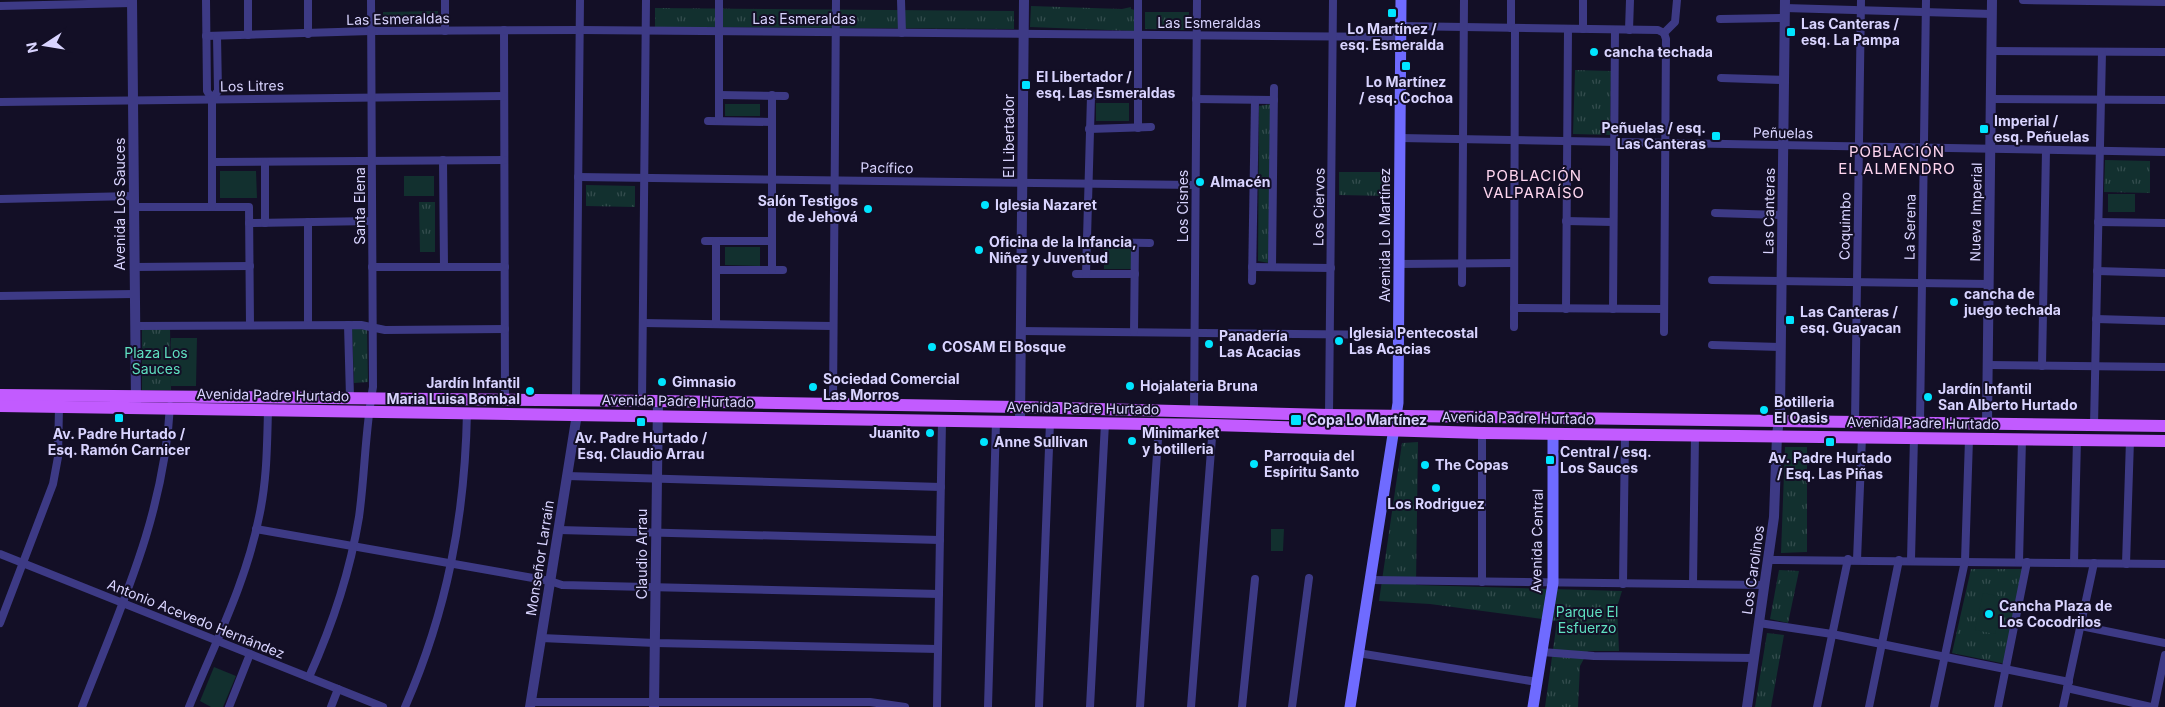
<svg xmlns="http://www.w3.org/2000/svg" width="2165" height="707" viewBox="0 0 2165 707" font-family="Inter,sans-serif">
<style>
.grass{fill:url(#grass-tufts)}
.pitch{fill:#12302f}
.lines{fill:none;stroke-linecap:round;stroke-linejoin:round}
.minor{stroke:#3d3a85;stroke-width:8}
.tertiary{stroke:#3d3a85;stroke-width:10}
.secondary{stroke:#6f6bff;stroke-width:11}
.primary{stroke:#c25bff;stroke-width:12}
.poi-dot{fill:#00e5ff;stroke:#130f26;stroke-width:2}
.labels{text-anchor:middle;stroke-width:4;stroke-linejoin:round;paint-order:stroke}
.street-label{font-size:14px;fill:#d9d4ff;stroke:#130f26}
.poi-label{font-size:14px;font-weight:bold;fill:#d9d4ff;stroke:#130f26;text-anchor:start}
.park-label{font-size:14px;fill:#5fe0c0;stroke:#130f26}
.neighbourhood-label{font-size:15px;letter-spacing:1px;fill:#ffd6f0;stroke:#130f26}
</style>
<defs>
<pattern id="grass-tufts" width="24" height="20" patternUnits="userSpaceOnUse" patternTransform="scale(1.25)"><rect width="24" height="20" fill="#12302f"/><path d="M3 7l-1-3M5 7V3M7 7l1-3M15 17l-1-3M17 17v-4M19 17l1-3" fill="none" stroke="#344d4e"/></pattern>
</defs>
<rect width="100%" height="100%" fill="#130f26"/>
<g class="grass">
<path d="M1031,6L1122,9L1131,7V9L1135,10L1134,31L1030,27Z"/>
<path d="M655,8L1014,11V29L655,27Z"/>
<path d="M438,11V25L383,26V12Z"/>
<path d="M1145,12H1189L1188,30L1145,29Z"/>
<path d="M1575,70L1611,71L1610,135L1573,134Z"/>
<path d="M1271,104L1269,263L1258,261L1259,106Z"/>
<path d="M2105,160L2150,161V193L2104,192Z"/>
<path d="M1339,172H1387V196L1339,195Z"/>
<path d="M586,185L635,186V207L586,206Z"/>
<path d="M419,202H435V252H420Z"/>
<path d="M170,326L171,390H142V327Z"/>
<path d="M352,329H367L368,382L354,383Z"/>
<path d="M1418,442L1416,585L1622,591L1617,607L1619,651H1588L1580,666L1578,707H1545L1557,621L1430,604L1379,601L1402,443Z"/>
<path d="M1785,447H1807V552L1781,553Z"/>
<path d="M1971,569H2022L2006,664L1952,653Z"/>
<path d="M1779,570L1799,571L1788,623L1770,619Z"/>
<path d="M1767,633L1784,635L1771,707H1755Z"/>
</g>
<g class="pitch">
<rect x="1096" y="103" width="33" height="18"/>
<rect x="725" y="104" width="35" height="12"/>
<path d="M220,171H256L257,198H220Z"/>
<rect x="404" y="176" width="30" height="20"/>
<rect x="2108" y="194" width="27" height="18"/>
<path d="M725,247H760V266L725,265Z"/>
<rect x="1104" y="248" width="28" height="21"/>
<path d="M171,338H197L196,386H171Z"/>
<path d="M1271,529H1284L1283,551H1271Z"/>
<path d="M1983,593L2003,597L1995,634L1975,630Z"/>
<path d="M214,667L236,676L223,707H211L200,701Z"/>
</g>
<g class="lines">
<g class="minor">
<path d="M206,0L207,91L212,99"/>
<path d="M248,0V35"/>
<path d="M308,0V34"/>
<path d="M445,0V31"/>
<path d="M901,0L902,33"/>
<path d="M2023,0L2165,2"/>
<path d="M0,6L132,3"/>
<path d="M1785,8L1992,14"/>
<path d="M1720,19L1785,18"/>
<path d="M1401,26L1658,30L1664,33"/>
<path d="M1511,28V0"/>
<path d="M1583,29V0"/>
<path d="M504,30L505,399"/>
<path d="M1629,30L1630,0"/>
<path d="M1664,33L1675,22L1677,0"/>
<path d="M206,36L371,31L580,30L1401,37"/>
<path d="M1992,51L2165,52"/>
<path d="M1721,78L1784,80"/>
<path d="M719,95L785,96"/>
<path d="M1079,96L1138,95"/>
<path d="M1196,99L1274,100"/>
<path d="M1991,99L2165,100"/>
<path d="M0,102L504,96"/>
<path d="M708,121L772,122"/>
<path d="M719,121V0"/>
<path d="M1138,128V0"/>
<path d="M1089,129L1151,127"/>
<path d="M1400,138L2165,152"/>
<path d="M443,160L444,267"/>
<path d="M212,162L504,160"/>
<path d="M578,177L1195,185"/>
<path d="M0,199L134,196"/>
<path d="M134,207H249L250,325"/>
<path d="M212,207V99L218,91L217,36"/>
<path d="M1715,213L1782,215"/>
<path d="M1566,221L1613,222"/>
<path d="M2098,222L2165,223"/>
<path d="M249,223L372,221"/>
<path d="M265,223V162"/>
<path d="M705,241H772"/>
<path d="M1087,242L1150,243"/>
<path d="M1399,264L1514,263"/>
<path d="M134,267L250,266"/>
<path d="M372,267H505"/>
<path d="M1252,267L1331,268"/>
<path d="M1272,267L1274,88"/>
<path d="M716,270H783"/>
<path d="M772,270V95"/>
<path d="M2097,271L2165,273"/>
<path d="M1076,274H1135"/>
<path d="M1086,274L1091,96"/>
<path d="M1712,280L1989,284"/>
<path d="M1252,281L1255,100"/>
<path d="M1462,283L1464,0"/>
<path d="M0,296L134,294"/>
<path d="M1514,308L1663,309"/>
<path d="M1566,309L1568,29"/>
<path d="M1613,309L1615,30"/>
<path d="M2096,319L2165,321"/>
<path d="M643,323L833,326"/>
<path d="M716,324V241"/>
<path d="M308,325V222"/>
<path d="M348,325L350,397"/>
<path d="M135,326L361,325L385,330L505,329"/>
<path d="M1514,327L1515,28"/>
<path d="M1021,331L1399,335"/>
<path d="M1134,332L1135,243"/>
<path d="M1664,332L1666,39L1664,33"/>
<path d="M1712,345L1781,347"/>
<path d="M1988,365L2165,367"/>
<path d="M2042,366L2046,150"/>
<path d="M576,400L580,0"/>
<path d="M642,401L646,0"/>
<path d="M833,404L836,0"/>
<path d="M1194,412L1197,0"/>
<path d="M1329,415L1333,0"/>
<path d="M1855,423L1861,0"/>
<path d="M1920,423L1926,0"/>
<path d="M2094,425L2102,52"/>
<path d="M567,476L941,487"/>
<path d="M256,529L550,581L562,585L939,594"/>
<path d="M559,530L940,540"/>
<path d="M0,554L383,707"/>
<path d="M1769,560L2165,564"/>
<path d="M1857,560L1862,437"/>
<path d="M1911,560L1914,437"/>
<path d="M2019,562L2022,439"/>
<path d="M2074,563L2077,439"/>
<path d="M2126,564L2130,440"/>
<path d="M1370,580L1765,585"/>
<path d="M1482,582V433"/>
<path d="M1623,584L1625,435"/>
<path d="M1693,584L1695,435"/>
<path d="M0,623L53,484L58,457L59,407"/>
<path d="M1759,623L1832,634L2069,682"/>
<path d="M2081,626L2165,643"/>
<path d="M541,638L655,643L938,649"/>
<path d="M1542,652L1594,656L1754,658"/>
<path d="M1358,653L1537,682"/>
<path d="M309,677C332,626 350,572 359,517C365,474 365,430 373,387L371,0"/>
<path d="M2067,688L2151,707"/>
<path d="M531,702H870L905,707"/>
<path d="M82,707C121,606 164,516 170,406"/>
<path d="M189,707C214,645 246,583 259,517C267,481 267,446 268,410"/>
<path d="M229,707L250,654"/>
<path d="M331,707L338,689"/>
<path d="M405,707C447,611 465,517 467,412"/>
<path d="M937,707L942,421"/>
<path d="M988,707L996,421"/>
<path d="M1039,707L1050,422"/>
<path d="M1090,707L1105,423"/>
<path d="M1140,707L1159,424"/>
<path d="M1191,707L1213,425"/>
<path d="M1242,707L1255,579"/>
<path d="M1292,707L1309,578"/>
<path d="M1817,707L1848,559"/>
<path d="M1869,707L1899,560"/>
<path d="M1934,707L1965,561L1969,439"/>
<path d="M1998,707L2027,562"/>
<path d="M2063,707L2094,563"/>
<path d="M2154,707L2165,655"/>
</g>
<g class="tertiary">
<path d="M132,0L136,402"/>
<path d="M1020,422L1024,0"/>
<path d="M1987,424L1992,0"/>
<path d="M530,707L577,414"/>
<path d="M654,707L658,401"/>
<path d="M1747,707L1774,517L1777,435L1780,412L1785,0"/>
</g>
<g class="secondary">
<path d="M1350,707L1398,403L1401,0"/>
<path d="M1533,707L1553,583V434"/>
</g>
<g class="primary">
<path d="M0,395L658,401L1020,407L1329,415L2165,426"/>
<path d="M0,406L1213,425L1482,433L2165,441"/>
</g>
</g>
<g class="poi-dot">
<rect x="1387" y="8" width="10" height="10" rx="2.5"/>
<rect x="1786" y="27" width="10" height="10" rx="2.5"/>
<circle cx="1594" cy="52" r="5"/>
<rect x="1401" y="61" width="10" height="10" rx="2.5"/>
<rect x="1021" y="80" width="10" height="10" rx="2.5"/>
<rect x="1979" y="124" width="10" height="10" rx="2.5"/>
<rect x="1711" y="131" width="10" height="10" rx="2.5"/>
<circle cx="1200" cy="182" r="5"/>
<circle cx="985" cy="205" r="5"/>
<circle cx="868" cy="209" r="5"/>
<circle cx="979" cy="250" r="5"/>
<circle cx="1954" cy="302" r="5"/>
<rect x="1785" y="315" width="10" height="10" rx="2.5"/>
<circle cx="1339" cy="341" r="5"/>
<circle cx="1209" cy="344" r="5"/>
<circle cx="932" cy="347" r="5"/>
<circle cx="662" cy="382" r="5"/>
<circle cx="1130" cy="386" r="5"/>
<circle cx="813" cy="387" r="5"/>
<circle cx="530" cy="391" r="5"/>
<circle cx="1928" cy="397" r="5"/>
<circle cx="1764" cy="410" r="5"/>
<rect x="114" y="413" width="10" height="10" rx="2.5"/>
<rect x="1290" y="414" width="12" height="12" rx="2.5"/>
<rect x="636" y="417" width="10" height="10" rx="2.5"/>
<circle cx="930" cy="433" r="5"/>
<circle cx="1132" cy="441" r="5"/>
<circle cx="984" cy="442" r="5"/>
<rect x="1825" y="437" width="10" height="10" rx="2.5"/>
<rect x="1545" y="455" width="10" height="10" rx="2.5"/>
<circle cx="1254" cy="464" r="5"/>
<circle cx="1425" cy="465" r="5"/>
<circle cx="1436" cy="488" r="5"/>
<circle cx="1989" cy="614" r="5"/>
</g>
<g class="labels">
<g class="street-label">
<text transform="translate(398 19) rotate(-1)" y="5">Las Esmeraldas</text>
<text x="804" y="24">Las Esmeraldas</text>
<text x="1209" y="28">Las Esmeraldas</text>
<text transform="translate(252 86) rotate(-1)" y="5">Los Litres</text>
<text transform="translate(1783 133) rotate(1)" y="5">Peñuelas</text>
<text transform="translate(1009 136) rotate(-90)" y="5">El Libertador</text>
<text transform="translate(887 168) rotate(1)" y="5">Pacífico</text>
<text transform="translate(120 204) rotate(-90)" y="5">Avenida Los Sauces</text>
<text transform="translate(360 206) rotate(-90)" y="5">Santa Elena</text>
<text transform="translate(1183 206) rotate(-90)" y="5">Los Cisnes</text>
<text transform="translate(1319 207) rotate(-89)" y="5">Los Ciervos</text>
<text transform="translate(1769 211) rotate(-89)" y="5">Las Canteras</text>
<text transform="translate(1976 212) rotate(-89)" y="5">Nueva Imperial</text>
<text transform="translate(1845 226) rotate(-89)" y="5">Coquimbo</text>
<text transform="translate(1910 227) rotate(-89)" y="5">La Serena</text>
<text transform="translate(1385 235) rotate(-90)" y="5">Avenida Lo Martínez</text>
<text transform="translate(273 395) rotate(1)" y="5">Avenida Padre Hurtado</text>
<text transform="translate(678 401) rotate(1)" y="5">Avenida Padre Hurtado</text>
<text transform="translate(1083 408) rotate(1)" y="5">Avenida Padre Hurtado</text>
<text transform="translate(1518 418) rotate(1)" y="5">Avenida Padre Hurtado</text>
<text transform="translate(1923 423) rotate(1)" y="5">Avenida Padre Hurtado</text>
<text transform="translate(1537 541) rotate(-89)" y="5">Avenida Central</text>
<text transform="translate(642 554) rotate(-90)" y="5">Claudio Arrau</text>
<text transform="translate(540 558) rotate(-81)" y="5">Monseñor Larraín</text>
<text transform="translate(1753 570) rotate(-82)" y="5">Los Carolinos</text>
<text transform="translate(196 619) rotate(22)" y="5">Antonio Acevedo Hernández</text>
</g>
<g class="poi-label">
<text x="1801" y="29">Las Canteras /<tspan x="1801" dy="16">esq. La Pampa</tspan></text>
<text x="1392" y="34" text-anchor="middle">Lo Martínez /<tspan x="1392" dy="16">esq. Esmeralda</tspan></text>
<text x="1604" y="57">cancha techada</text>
<text x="1036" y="82">El Libertador /<tspan x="1036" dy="16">esq. Las Esmeraldas</tspan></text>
<text x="1406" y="87" text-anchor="middle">Lo Martínez<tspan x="1406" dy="16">/ esq. Cochoa</tspan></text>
<text x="1994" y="126">Imperial /<tspan x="1994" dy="16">esq. Peñuelas</tspan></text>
<text x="1706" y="133" text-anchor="end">Peñuelas / esq.<tspan x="1706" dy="16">Las Canteras</tspan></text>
<text x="1210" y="187">Almacén</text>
<text x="858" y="206" text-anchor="end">Salón Testigos<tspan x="858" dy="16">de Jehová</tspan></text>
<text x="995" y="210">Iglesia Nazaret</text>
<text x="989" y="247">Oficina de la Infancia,<tspan x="989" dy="16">Niñez y Juventud</tspan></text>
<text x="1964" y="299">cancha de<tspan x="1964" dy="16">juego techada</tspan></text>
<text x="1800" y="317">Las Canteras /<tspan x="1800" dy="16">esq. Guayacan</tspan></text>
<text x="1349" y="338">Iglesia Pentecostal<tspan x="1349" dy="16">Las Acacias</tspan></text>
<text x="1219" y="341">Panadería<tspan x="1219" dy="16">Las Acacias</tspan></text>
<text x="942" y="352">COSAM El Bosque</text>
<text x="823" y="384">Sociedad Comercial<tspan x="823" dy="16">Las Morros</tspan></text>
<text x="672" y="387">Gimnasio</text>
<text x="520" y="388" text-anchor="end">Jardín Infantil<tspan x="520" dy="16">Maria Luisa Bombal</tspan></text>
<text x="1140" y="391">Hojalateria Bruna</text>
<text x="1938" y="394">Jardín Infantil<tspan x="1938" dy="16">San Alberto Hurtado</tspan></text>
<text x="1774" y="407">Botilleria<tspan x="1774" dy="16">El Oasis</tspan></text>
<text x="1307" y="425">Copa Lo Martínez</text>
<text x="920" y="438" text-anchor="end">Juanito</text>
<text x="1142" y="438">Minimarket<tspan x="1142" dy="16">y botilleria</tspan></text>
<text x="119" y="439" text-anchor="middle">Av. Padre Hurtado /<tspan x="119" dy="16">Esq. Ramón Carnicer</tspan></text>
<text x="641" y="443" text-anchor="middle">Av. Padre Hurtado /<tspan x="641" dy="16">Esq. Claudio Arrau</tspan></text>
<text x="994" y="447">Anne Sullivan</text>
<text x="1560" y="457">Central / esq.<tspan x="1560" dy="16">Los Sauces</tspan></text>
<text x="1264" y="461">Parroquia del<tspan x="1264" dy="16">Espíritu Santo</tspan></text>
<text x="1830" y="463" text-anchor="middle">Av. Padre Hurtado<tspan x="1830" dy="16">/ Esq. Las Piñas</tspan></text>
<text x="1435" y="470">The Copas</text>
<text x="1436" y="509" text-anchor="middle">Los Rodriguez</text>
<text x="1999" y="611">Cancha Plaza de<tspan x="1999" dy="16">Los Cocodrilos</tspan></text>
</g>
<g class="park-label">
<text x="156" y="358">Plaza Los<tspan x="156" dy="16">Sauces</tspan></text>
<text x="1587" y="617">Parque El<tspan x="1587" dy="16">Esfuerzo</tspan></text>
</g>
<g class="neighbourhood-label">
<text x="1897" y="157">POBLACIÓN<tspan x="1897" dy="17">EL ALMENDRO</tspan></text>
<text x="1534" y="181">POBLACIÓN<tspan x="1534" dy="17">VALPARAÍSO</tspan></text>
</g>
</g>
<g transform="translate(45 45) rotate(258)" stroke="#130f26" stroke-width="4" paint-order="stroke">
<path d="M0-4L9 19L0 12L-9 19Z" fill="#d9d4ff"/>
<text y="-8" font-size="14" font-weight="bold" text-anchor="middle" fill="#d9d4ff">N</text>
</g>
</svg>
